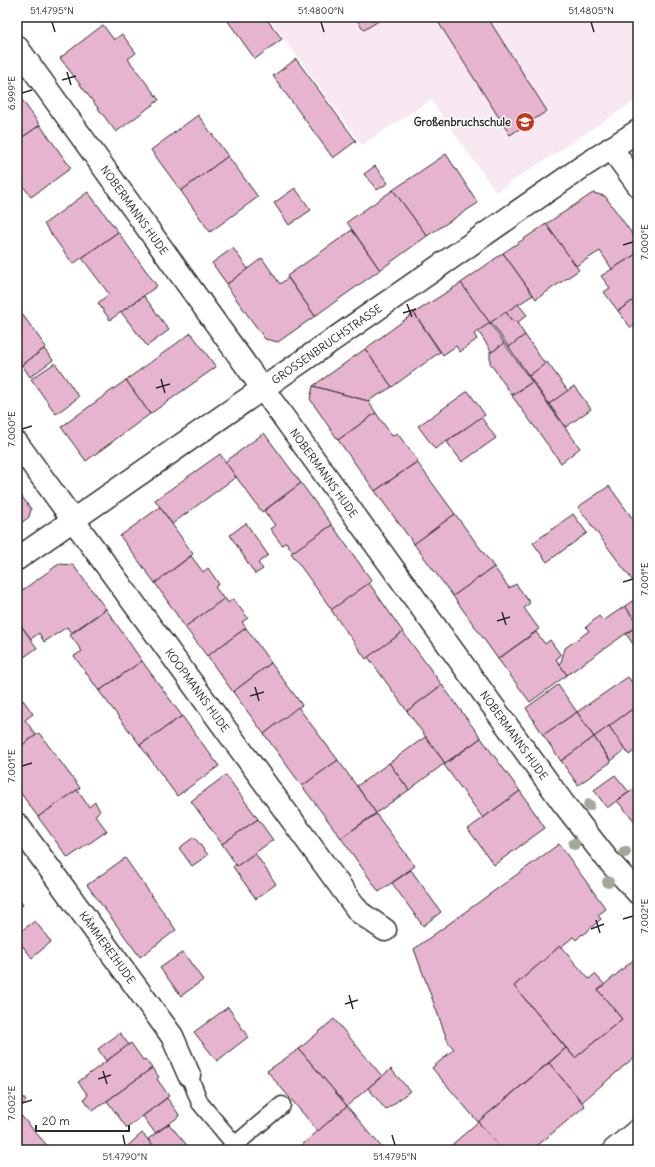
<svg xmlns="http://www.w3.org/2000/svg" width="655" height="1167" viewBox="0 0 655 1167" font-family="Delius,sans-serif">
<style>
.built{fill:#f8e8f1}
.building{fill:#e7b4d0;stroke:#2b2b2b}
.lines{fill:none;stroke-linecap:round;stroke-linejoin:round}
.service-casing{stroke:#2b2b2b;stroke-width:19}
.minor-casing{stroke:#2b2b2b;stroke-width:25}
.primary-casing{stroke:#2b2b2b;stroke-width:25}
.service{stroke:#fff;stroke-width:16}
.minor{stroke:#fff;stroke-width:22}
.primary{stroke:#fff;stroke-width:22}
.tree{fill:#a2a89c}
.ticks{fill:none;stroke:#2b2b2b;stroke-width:1.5}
.labels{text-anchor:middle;stroke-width:3;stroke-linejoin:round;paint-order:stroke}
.poi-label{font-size:11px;font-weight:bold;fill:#2b2b2b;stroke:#fff;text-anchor:end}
.street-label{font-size:11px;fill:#2b2b2b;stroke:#fff}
.neatline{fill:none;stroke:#2b2b2b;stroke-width:1.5}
.ticks-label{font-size:10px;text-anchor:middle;fill:#2b2b2b}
</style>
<rect width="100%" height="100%" fill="#fff"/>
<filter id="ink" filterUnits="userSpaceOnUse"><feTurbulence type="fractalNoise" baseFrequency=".025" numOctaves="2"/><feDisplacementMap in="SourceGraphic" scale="8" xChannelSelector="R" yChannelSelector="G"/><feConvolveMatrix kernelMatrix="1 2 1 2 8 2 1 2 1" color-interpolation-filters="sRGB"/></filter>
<g filter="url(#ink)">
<path class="built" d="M268,17H638V99L496,192L431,100L362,145Z"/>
<g class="building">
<path d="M225,17H265L282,39L255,59Z"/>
<path d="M355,17H385L364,30Z"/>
<path d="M435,17H487L547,111L510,135Z"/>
<path d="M103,25L114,40L122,34L136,53L128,59L159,100L116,132L60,58Z"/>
<path d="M296,59L356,141L333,158L273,76Z"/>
<path d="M17,93L40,125L17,141Z"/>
<path d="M198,115L228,156L181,191L151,150Z"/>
<path d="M40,125L71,168L31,197L19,180L21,179L17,173V141Z"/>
<path d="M446,154L478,203L427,236L393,190Z"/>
<path d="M228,156L258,197L210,232L181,191Z"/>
<path d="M375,166L388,183L377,190L364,174Z"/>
<path d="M295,188L311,210L289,225L274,203Z"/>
<path d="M393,190L427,236L380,270L347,222Z"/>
<path d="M88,192L118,232L73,264L44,224Z"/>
<path d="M593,193L605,196L638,242V253L612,269L600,251L576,266L546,224Z"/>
<path d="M546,224L579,270L536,299L503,253Z"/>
<path d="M352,230L380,270L315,316L287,276Z"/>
<path d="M118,232L157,286L110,320L98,303L109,294L82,258Z"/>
<path d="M233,248L248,269L227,284L212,263Z"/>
<path d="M503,253L533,295L490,323L461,283Z"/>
<path d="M638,253V297L618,311L604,292L610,288L601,276Z"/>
<path d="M262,258L280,284L288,278L315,316L278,342L265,339L226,285Z"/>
<path d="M461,283L490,323L474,334L477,339L460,352L456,346L443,355L414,313Z"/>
<path d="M144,296L169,330L147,346L121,312Z"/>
<path d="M638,297V328L635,325L631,328L618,311Z"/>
<path d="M518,304L527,315L517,323L515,320L512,321L506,312Z"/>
<path d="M17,307L46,347L17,369Z"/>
<path d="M506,312L512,321L515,320L525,335L509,347L491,322Z"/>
<path d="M414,313L440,352L392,387L365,349Z"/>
<path d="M490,323L504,343L492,352L478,331Z"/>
<path d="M191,333L216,367L150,414L126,380Z"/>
<path d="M525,335L545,364L529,376L509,347Z"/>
<path d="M504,343L532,382L512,395L490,363V351L492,352Z"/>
<path d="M44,349L53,360L30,377L22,365Z"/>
<path d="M365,349L392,387L368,401L313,386Z"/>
<path d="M547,362L568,391L549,404L529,376Z"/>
<path d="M55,363L79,397L56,414L31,379Z"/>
<path d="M126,380L150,414L86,461L61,427Z"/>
<path d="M532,382L580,448L561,463L512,396Z"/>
<path d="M313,386L368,401L376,413L338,440L310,399Z"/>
<path d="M574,386L591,409L566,427L549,404Z"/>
<path d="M468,391L485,415L435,449L418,426Z"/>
<path d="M376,413L392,436L397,433L418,461L375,491L338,440Z"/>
<path d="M481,417L496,438L462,462L447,442Z"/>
<path d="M264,433L301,483L262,512L225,462Z"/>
<path d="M220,454L236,477L172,524L155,500Z"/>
<path d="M417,462L455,514L414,544L375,491Z"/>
<path d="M301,483L332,525L293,552L286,542L282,545L270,529L275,525L264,511Z"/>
<path d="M609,486L638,526V588L578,507Z"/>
<path d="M17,490L31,509L29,517L17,526Z"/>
<path d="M160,507L193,554L155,583L120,536Z"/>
<path d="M455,514L494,567L453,596L414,544Z"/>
<path d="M573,514L587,533L547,562L533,543Z"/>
<path d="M246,523L268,555L258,563L263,569L255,574L230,535Z"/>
<path d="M332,525L372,581L332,610L291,553Z"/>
<path d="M191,556L203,572L208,568L219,584L215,587L224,599L185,627L155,583Z"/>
<path d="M59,564L73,565L106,609L71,633L67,627L44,642L39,633L31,639L17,620V594Z"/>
<path d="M494,567L509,588L516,584L530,603L524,608L539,629L498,659L453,596Z"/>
<path d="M369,583L403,632L366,659L331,610Z"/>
<path d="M638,597V625L625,606Z"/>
<path d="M225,598L228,603L233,599L248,618L242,622L246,628L207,656L185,627Z"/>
<path d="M625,606L638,625L567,675L560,665L565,648L589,631L586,627L599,616L603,621Z"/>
<path d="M106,609L142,661L99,691L74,656L82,651L70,635Z"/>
<path d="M17,620L37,648L20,660L17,654Z"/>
<path d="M638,625V651L626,634Z"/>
<path d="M246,628L271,663L233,692L207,656Z"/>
<path d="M403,632L442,685L407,711L368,657Z"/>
<path d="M536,632L545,644L550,640L560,654V656L556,659L567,675L530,702L498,659Z"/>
<path d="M142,661L182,716L140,745L99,691Z"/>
<path d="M271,663L302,705L264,734L233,692Z"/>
<path d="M628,677L638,691V705L594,737L577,712Z"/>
<path d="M442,685L481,738L445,763L407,711Z"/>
<path d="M558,685L577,712L543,735L526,708Z"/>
<path d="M23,700L33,714L25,720L36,735L17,749V705Z"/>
<path d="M638,705V748L629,755L609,726Z"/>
<path d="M298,707L338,760L302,786L264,734Z"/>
<path d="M577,712L594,737L561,761L543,735Z"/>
<path d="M182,716L219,766L177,796L140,745Z"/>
<path d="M609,726L625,750L611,761L594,737Z"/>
<path d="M39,733L80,788L38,817L17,788V749Z"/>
<path d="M425,737L445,763L409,790L389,763Z"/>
<path d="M594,737L611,762L578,785L561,761Z"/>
<path d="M481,738L520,791L483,818L444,765Z"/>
<path d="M338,760L376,813L341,838L302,786Z"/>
<path d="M389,763L409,790L376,813L357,786Z"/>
<path d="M226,775L258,819L222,844L191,801Z"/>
<path d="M615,775L629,792L607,808L594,790Z"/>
<path d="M638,786V825L617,801Z"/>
<path d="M77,790L89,807L95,802L100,811L95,815L107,831L68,858L38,817Z"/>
<path d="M520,791L545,828L494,865L468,829Z"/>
<path d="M376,814L415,866L379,892L341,838Z"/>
<path d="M258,819L273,840L237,866L222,844Z"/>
<path d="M194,837L208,855L192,866L179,848Z"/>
<path d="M559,844L606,909L598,915L601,919L583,935L582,934L576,940L573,937L561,947L560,946L514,986L566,1048L478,1122L432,1068L454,1049L448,1042L414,949Z"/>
<path d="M255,853L276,884L256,899L233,867L236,864L237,866Z"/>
<path d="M125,858L176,930L140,957L87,885Z"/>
<path d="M411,870L441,912L423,926L392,883Z"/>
<path d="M17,897L23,905L17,910Z"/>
<path d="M35,921L51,942L32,958L17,939V934Z"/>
<path d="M560,946L589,979L595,974L605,985L598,990L622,1019L575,1058L514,986Z"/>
<path d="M183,952L203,980L181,996L160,968Z"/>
<path d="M638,956V1054L582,1102L549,1063L566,1048L575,1058L622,1019L598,990Z"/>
<path d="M228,1007L248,1037L217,1061L194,1032Z"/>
<path d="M334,1019L382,1076L347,1106L299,1049Z"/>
<path d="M120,1033L129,1045L106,1061L98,1049Z"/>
<path d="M131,1043L143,1060L145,1059L152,1068L93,1111L84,1099L88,1095L78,1082Z"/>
<path d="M299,1049L347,1106L318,1131L267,1071Z"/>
<path d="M549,1063L585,1106L532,1150H502L478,1122Z"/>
<path d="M152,1068L159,1077L157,1079L169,1096L127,1128L107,1101Z"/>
<path d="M391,1069L410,1091L386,1110L368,1088Z"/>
<path d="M17,1090L26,1101L17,1111Z"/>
<path d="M167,1098L180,1116L155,1133L143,1116Z"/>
<path d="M347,1106L384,1150H296L318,1131Z"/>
<path d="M17,1111L51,1150H17Z"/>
<path d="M478,1122L502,1150H446Z"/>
<path d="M169,1124L191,1150H157L148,1139Z"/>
<path d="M142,1133L157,1150H123Z"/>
</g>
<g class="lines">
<defs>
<g id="service">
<path d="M189,1075L200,1103L235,1145"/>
<path d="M229,1150L282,1105"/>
</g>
<g id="minor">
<path id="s1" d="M17,47L263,389L563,803L607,859L638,893"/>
<path d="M611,148L638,185"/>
<path id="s2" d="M17,443L359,912L385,930"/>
<path id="s3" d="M17,559L582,167L638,131"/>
<path id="s4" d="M17,824L172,1036L189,1075"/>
</g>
<path id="primary" d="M614,1150L638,1130"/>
</defs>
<use href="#service" class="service-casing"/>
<use href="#minor" class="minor-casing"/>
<use href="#primary" class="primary-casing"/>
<use href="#service" class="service"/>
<use href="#minor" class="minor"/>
<use href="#primary" class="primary"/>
</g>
<g class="tree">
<circle cx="589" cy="805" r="6"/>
<circle cx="574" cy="844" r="6"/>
<circle cx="625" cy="852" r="6"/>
<circle cx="608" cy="882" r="6"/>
</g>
</g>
<path class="ticks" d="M52,22L55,32M321,22L324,32M591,22L594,32M67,72L71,85M62,80L76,76M22,93L32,90M623,245L633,242M407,304L412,317M403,313L416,309M161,379L165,393M156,388L170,384M22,429L32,426M623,582L633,579M502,612L506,625M497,621L510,617M255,687L259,701M250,696L264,692M22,766L32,763M623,919L633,916M596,920L600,933M591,929L604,924M349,995L353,1009M345,1004L358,1000M103,1071L107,1084M98,1079L111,1075M22,1103L32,1100M123,1135L125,1145M392,1135L395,1145"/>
<defs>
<symbol id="school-disc" viewBox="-11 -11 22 22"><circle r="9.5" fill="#c8321e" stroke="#fff"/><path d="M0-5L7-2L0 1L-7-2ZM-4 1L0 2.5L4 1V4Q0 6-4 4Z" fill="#fff"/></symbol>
</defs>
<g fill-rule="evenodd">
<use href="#school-disc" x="514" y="111" width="22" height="22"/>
</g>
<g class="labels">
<g class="poi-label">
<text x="511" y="126">Großenbruchschule</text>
</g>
<g class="street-label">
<text dy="4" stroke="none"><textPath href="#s1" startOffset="201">NOBERMANNS HUDE</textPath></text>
<text dy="4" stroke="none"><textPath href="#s3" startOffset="377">GROSSENBRUCHSTRASSE</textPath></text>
<text dy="4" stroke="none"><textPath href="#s1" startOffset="525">NOBERMANNS HUDE</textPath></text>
<text dy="4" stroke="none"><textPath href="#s2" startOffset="306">KOOPMANNS HUDE</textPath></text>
<text dy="4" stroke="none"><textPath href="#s1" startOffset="849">NOBERMANNS HUDE</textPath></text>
<text dy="4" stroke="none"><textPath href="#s4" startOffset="153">KÄMMEREIHUDE</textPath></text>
</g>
</g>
<rect width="655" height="1167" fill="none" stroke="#fff" stroke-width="44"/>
<path d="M36 1125v6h93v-6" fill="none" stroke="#2b2b2b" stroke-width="2"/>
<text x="42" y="1125" font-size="12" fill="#2b2b2b" stroke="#ffffff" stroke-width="3" paint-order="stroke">20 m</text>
<rect x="22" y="22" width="611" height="1123" class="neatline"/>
<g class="ticks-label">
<text x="52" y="14">51.4795°N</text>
<text x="321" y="14">51.4800°N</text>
<text x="591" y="14">51.4805°N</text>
<text transform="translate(11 93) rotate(-90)" y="4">6.999°E</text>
<text transform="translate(644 242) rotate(-90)" y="4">7.000°E</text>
<text transform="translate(11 429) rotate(-90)" y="4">7.000°E</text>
<text transform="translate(644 579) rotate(-90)" y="4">7.001°E</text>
<text transform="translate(11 766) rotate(-90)" y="4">7.001°E</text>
<text transform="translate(644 916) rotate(-90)" y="4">7.002°E</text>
<text transform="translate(11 1103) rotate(-90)" y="4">7.002°E</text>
<text x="125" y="1160">51.4790°N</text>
<text x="395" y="1160">51.4795°N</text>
</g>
</svg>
